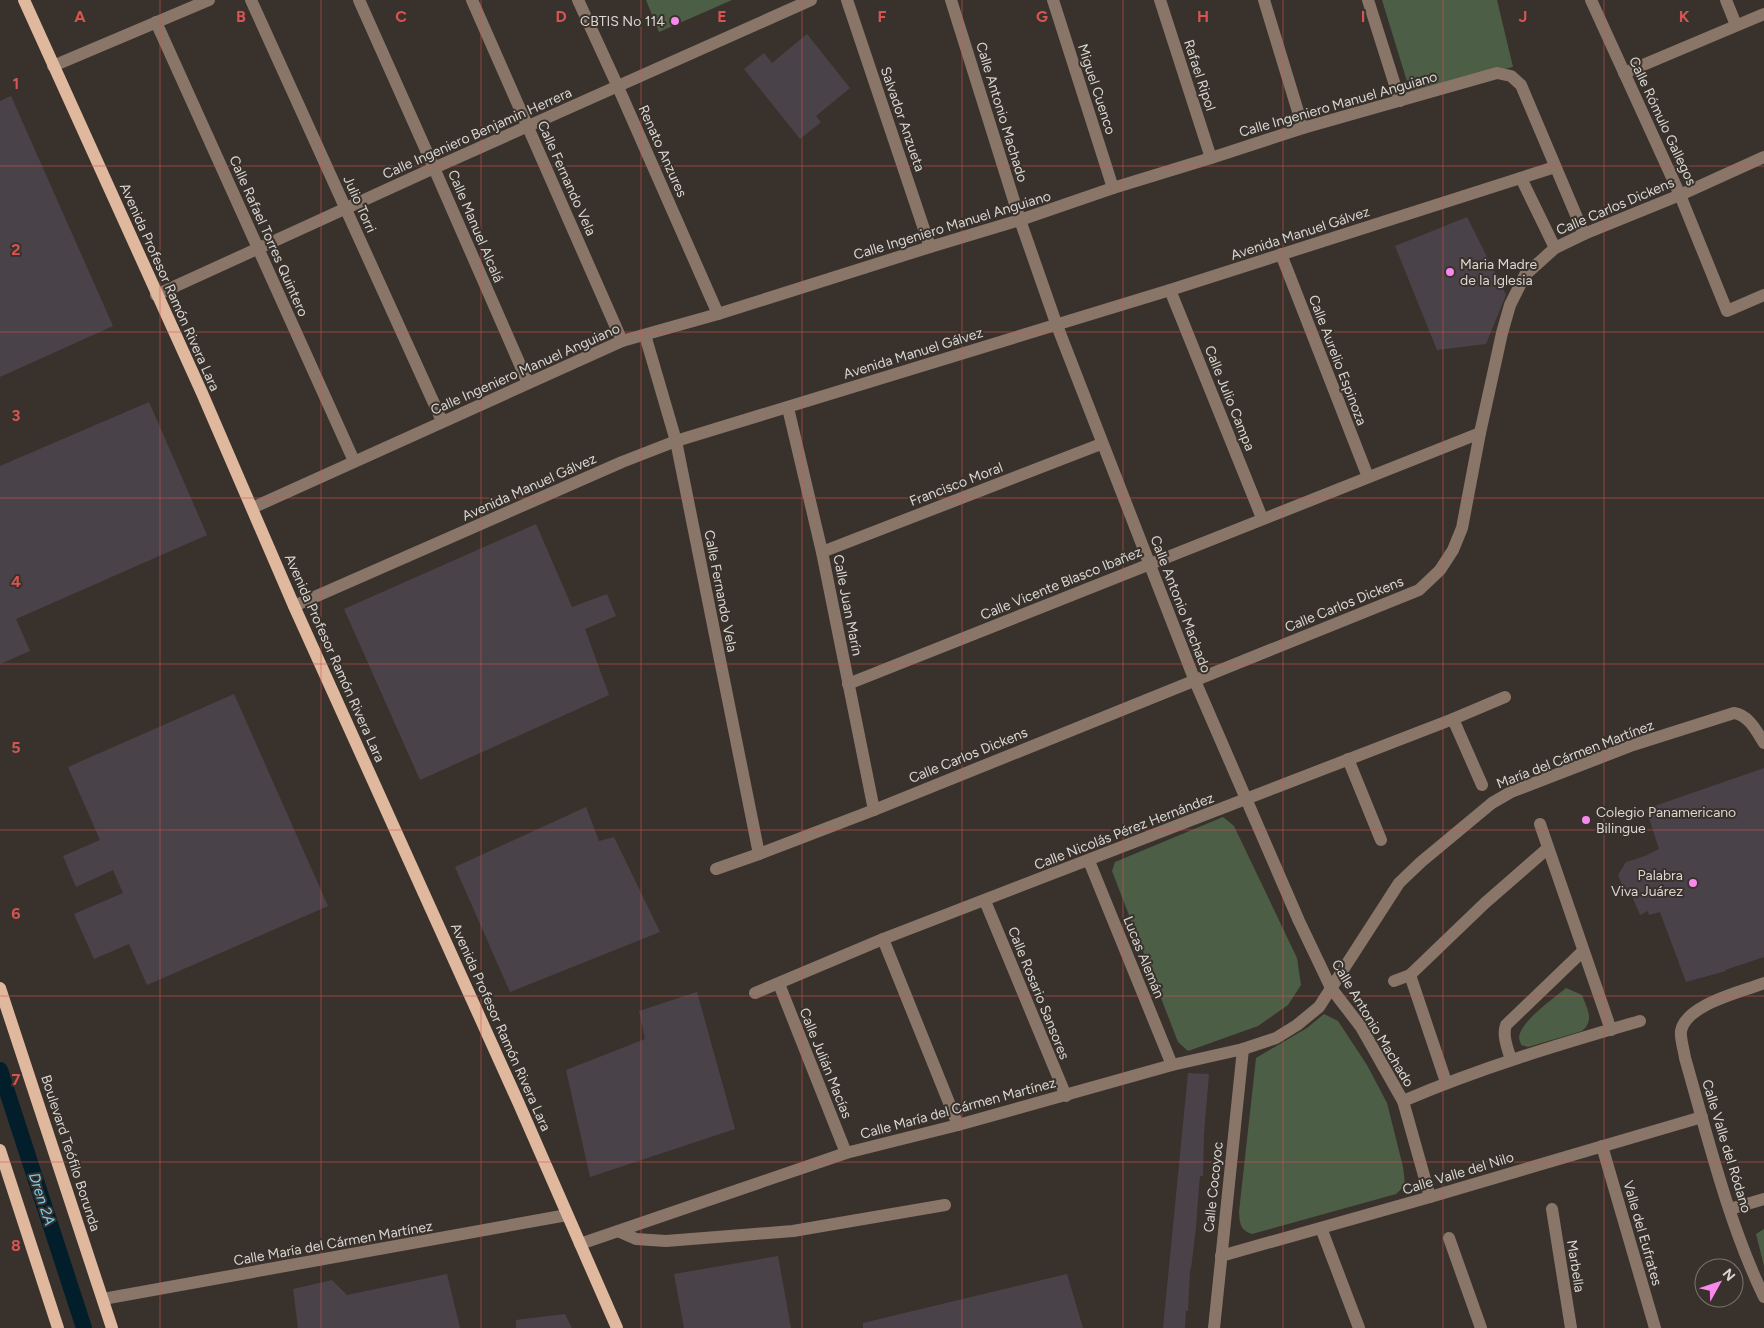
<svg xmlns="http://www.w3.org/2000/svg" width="1764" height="1328" viewBox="0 0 1764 1328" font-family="Figtree,sans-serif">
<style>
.green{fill:#4d5e46}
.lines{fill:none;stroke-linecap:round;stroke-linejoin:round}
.canal{stroke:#021e2a;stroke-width:16}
.building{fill:#4a4249}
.minor{stroke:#897669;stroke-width:12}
.major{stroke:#dfb89d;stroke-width:12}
.grid{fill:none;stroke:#d75452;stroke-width:1;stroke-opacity:0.55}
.poi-dot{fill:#f888eb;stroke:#39322c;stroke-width:2}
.labels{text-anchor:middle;stroke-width:4;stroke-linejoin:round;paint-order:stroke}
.poi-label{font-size:14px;fill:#dad6d2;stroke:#39322c;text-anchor:end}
.street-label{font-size:14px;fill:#dad6d2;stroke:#39322c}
.water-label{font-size:15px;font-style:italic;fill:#79cdf4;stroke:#39322c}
.grid-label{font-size:16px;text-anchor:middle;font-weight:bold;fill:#d75452;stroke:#39322c;stroke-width:4;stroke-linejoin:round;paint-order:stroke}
</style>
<rect width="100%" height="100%" fill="#39322c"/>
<g class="green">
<path d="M646,0H732L659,32Z"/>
<path d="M1382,0H1497L1513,67L1410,91Z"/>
<path d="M1223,817L1234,826L1297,958L1301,985L1288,1005L1258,1026L1188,1051L1178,1042L1112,871L1115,862Z"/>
<path d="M1566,988L1582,995C1587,1009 1595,1020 1582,1031L1528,1047L1521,1045C1521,1044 1519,1039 1519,1037C1521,1021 1554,998 1566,988Z"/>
<path d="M1324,1014L1338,1021L1367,1065L1387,1103L1403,1167L1405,1185L1396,1194L1252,1234C1240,1230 1240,1224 1239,1212L1256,1058L1307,1028Z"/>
<path d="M1764,1229V1266L1756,1234Z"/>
</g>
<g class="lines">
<path class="canal" d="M0,1070L84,1328"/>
</g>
<g class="building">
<path d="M807,34L850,88L816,116L821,122L800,139L744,69L764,53L772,63Z"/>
<path d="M11,96L113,326L0,377V101Z"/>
<path d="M1467,217L1506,295L1486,344L1437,350L1395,246Z"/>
<path d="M149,402L207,535L16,619L30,651L0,664V466Z"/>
<path d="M536,524L572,607L607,594L616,616L585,629L609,695L420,780L344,609Z"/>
<path d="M234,694L328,906L147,985L129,944L94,959L74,914L123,893L113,870L76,887L63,856L100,840L68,767Z"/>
<path d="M1764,768V957L1725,970L1726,971L1686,982L1660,912L1649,915L1648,911L1640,915L1631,894L1625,892L1618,875L1626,862L1645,856L1659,849L1646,809Z"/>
<path d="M586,807L599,841L614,837L660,932L510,992L455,867Z"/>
<path d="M697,992L735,1129L590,1177L566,1070L645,1039L639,1011Z"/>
<path d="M1188,1073L1209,1074L1204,1134L1203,1176H1200L1199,1186L1196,1227L1191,1269H1190L1188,1311H1186L1185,1328H1163Z"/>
<path d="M778,1256L791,1328H684L674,1274Z"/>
<path d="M447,1274L460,1328H298L293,1289L332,1280L347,1295Z"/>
<path d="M1067,1274L1083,1328H863V1323Z"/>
<path d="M565,1314L572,1328H516V1320Z"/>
</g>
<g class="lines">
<g class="minor">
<path d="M251,0L442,421"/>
<path d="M359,0L434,168L528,383"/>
<path d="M472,0L622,341"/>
<path d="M578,0L618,87L718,314"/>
<path d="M847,0L930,247"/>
<path d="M951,0L1020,220L1056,323L1195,681L1299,921L1331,988L1361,1027L1403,1101L1430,1197"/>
<path d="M1053,0L1113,188"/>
<path d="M1160,0L1211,158"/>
<path d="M1264,0L1303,128"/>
<path d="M1368,0L1400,101"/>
<path d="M1591,0L1680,195L1727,311L1764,295"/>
<path d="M1726,0L1736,25"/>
<path d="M156,22L354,461"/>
<path d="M53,66L209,0"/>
<path d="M1624,73L1764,14"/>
<path d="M1521,178L1555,248"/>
<path d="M1281,254L1368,477"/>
<path d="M1170,290L1262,518"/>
<path d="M156,295L434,168L811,0"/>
<path d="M645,335L676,441L759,854"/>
<path d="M788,408L822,552L874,810"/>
<path d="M252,508L622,341L718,314L930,247L1020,220L1113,188L1211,158L1303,128L1497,73L1511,76L1521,85L1584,234"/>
<path d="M822,552L1101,444"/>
<path d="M294,606L622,462L676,441L1170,290L1555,167"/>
<path d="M848,684L1480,433"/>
<path d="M1453,719L1482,785"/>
<path d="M1348,759L1381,840"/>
<path d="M1540,824L1611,1030"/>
<path d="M1089,861L1172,1065"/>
<path d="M716,869L759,854L874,810L1419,590L1440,570L1453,550L1462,528L1480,433L1502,333L1510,305L1525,275L1555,248L1584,234L1680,195L1764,157"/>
<path d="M985,901L1066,1096"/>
<path d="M883,939L958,1125"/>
<path d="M1394,981L1410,975"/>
<path d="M1764,983C1742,992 1686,1004 1681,1031C1680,1039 1684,1050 1685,1058C1708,1138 1728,1222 1764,1297"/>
<path d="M779,984L846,1153"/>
<path d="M755,993L883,939L1453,719L1505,697"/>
<path d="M1511,1060C1508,1049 1502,1036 1506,1025L1583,951"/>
<path d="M1446,1082L1410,975L1485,903L1548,848"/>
<path d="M1403,1101C1480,1068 1560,1044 1640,1021"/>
<path d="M1602,1146L1655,1328"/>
<path d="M1552,1209L1571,1328"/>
<path d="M1730,1209L1764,1199"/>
<path d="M1321,1228L1359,1328"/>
<path d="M618,1231L636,1239L666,1241L793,1231L945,1205"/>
<path d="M1449,1238L1481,1328"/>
<path d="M580,1244L846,1153L958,1125L1172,1065L1243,1049L1276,1038L1297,1025L1319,1007L1399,883L1421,862L1492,803L1511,792L1633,745L1734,713C1749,715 1757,732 1764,743"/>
<path d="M1221,1256L1430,1197L1702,1117"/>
<path d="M103,1299L567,1215"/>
<path d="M1214,1328L1243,1049"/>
</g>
<g class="major">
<path d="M24,0L202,393L294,606L519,1104L617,1328"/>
<path d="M0,988L112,1328"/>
<path d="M0,1150L58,1328"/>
</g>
</g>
<path class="grid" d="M160,0V1328M321,0V1328M481,0V1328M641,0V1328M802,0V1328M962,0V1328M1123,0V1328M1283,0V1328M1443,0V1328M1604,0V1328M0,166H1764M0,332H1764M0,498H1764M0,664H1764M0,830H1764M0,996H1764M0,1162H1764"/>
<g class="poi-dot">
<circle cx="675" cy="21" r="5"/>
<circle cx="1450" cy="272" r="5"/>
<circle cx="1586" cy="820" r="5"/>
<circle cx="1693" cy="883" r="5"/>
</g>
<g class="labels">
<g class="poi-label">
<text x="665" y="26">CBTIS No 114</text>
<text x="1460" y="269" text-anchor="start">Maria Madre<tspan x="1460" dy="16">de la Iglesia</tspan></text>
<text x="1596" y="817" text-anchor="start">Colegio Panamericano<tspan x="1596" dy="16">Bilingue</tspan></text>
<text x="1683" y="880">Palabra<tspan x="1683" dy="16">Viva Juárez</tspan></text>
</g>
<g class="street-label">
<text transform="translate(1200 75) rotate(72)" y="5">Rafael Ripol</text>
<text transform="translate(1097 89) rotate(72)" y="5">Miguel Cuenco</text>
<text transform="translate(1338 104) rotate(-16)" y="5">Calle Ingeniero Manuel Anguiano</text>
<text transform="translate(1002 112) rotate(73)" y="5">Calle Antonio Machado</text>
<text transform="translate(903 119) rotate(71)" y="5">Salvador Anzueta</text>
<text transform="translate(1663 121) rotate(65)" y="5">Calle Rómulo Gallegos</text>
<text transform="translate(477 133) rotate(-24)" y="5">Calle Ingeniero Benjamin Herrera</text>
<text transform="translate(663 151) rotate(66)" y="5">Renato Anzures</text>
<text transform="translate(567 178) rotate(66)" y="5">Calle Fernando Vela</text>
<text transform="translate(360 204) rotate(66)" y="5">Julio Torri</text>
<text transform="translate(1615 206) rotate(-23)" y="5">Calle Carlos Dickens</text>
<text transform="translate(952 225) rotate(-17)" y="5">Calle Ingeniero Manuel Anguiano</text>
<text transform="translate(476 226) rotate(67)" y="5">Calle Manuel Alcalá</text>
<text transform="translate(1300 233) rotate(-18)" y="5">Avenida Manuel Gálvez</text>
<text transform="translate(269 236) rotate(66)" y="5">Calle Rafael Torres Quintero</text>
<text transform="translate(170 287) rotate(66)" y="5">Avenida Profesor Ramón Rivera Lara</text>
<text transform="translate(913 353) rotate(-17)" y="5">Avenida Manuel Gálvez</text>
<text transform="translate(1338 360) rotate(69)" y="5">Calle Aurelio Espinoza</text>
<text transform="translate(525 369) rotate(-24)" y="5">Calle Ingeniero Manuel Anguiano</text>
<text transform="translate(1230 398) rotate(68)" y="5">Calle Julio Campa</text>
<text transform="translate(956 484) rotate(-21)" y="5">Francisco Moral</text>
<text transform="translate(529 487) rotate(-24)" y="5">Avenida Manuel Gálvez</text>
<text transform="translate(1061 583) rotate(-22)" y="5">Calle Vicente Blasco Ibañez</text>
<text transform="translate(721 591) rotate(79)" y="5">Calle Fernando Vela</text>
<text transform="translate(1181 604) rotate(69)" y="5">Calle Antonio Machado</text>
<text transform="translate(1344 604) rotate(-22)" y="5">Calle Carlos Dickens</text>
<text transform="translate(848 605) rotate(79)" y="5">Calle Juan Marín</text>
<text transform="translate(335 658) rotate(66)" y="5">Avenida Profesor Ramón Rivera Lara</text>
<text transform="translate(1575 754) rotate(-21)" y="5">María del Cármen Martínez</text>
<text transform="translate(968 755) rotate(-22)" y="5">Calle Carlos Dickens</text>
<text transform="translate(1124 831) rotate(-21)" y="5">Calle Nicolás Pérez Hernández</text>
<text transform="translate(1144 957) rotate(68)" y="5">Lucas Alemán</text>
<text transform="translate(1039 993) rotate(68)" y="5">Calle Rosario Sansores</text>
<text transform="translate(1373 1023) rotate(59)" y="5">Calle Antonio Machado</text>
<text transform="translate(501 1027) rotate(66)" y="5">Avenida Profesor Ramón Rivera Lara</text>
<text transform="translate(826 1063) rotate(68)" y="5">Calle Julián Macías</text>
<text transform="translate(958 1108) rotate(-15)" y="5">Calle María del Cármen Martínez</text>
<text transform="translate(1727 1146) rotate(73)" y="5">Calle Valle del Ródano</text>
<text transform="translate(71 1153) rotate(72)" y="5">Boulevard Teófilo Borunda</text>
<text transform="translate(1458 1173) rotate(-17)" y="5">Calle Valle del Nilo</text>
<text transform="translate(1213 1187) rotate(-84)" y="5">Calle Cocoyoc</text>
<text transform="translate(1643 1233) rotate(74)" y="5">Valle del Eufrates</text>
<text transform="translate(333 1243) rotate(-10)" y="5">Calle María del Cármen Martínez</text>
<text transform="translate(1576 1266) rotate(81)" y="5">Marbella</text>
</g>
<g class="water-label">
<text transform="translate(42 1199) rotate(72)" y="5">Dren 2A</text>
</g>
</g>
<g class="grid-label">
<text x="80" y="22">A</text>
<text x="241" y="22">B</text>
<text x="401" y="22">C</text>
<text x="561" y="22">D</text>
<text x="722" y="22">E</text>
<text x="882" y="22">F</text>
<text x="1042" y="22">G</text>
<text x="1203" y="22">H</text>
<text x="1363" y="22">I</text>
<text x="1523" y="22">J</text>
<text x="1684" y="22">K</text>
<text x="16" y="89">1</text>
<text x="16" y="255">2</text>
<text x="16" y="421">3</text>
<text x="16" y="587">4</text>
<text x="16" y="753">5</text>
<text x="16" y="919">6</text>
<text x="16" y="1085">7</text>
<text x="16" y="1251">8</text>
</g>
<g transform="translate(1719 1283) rotate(50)"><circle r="24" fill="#39322c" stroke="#79746e"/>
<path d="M0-4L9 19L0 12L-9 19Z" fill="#f888eb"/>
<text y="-8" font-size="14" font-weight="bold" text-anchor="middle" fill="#dad6d2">N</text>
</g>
</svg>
